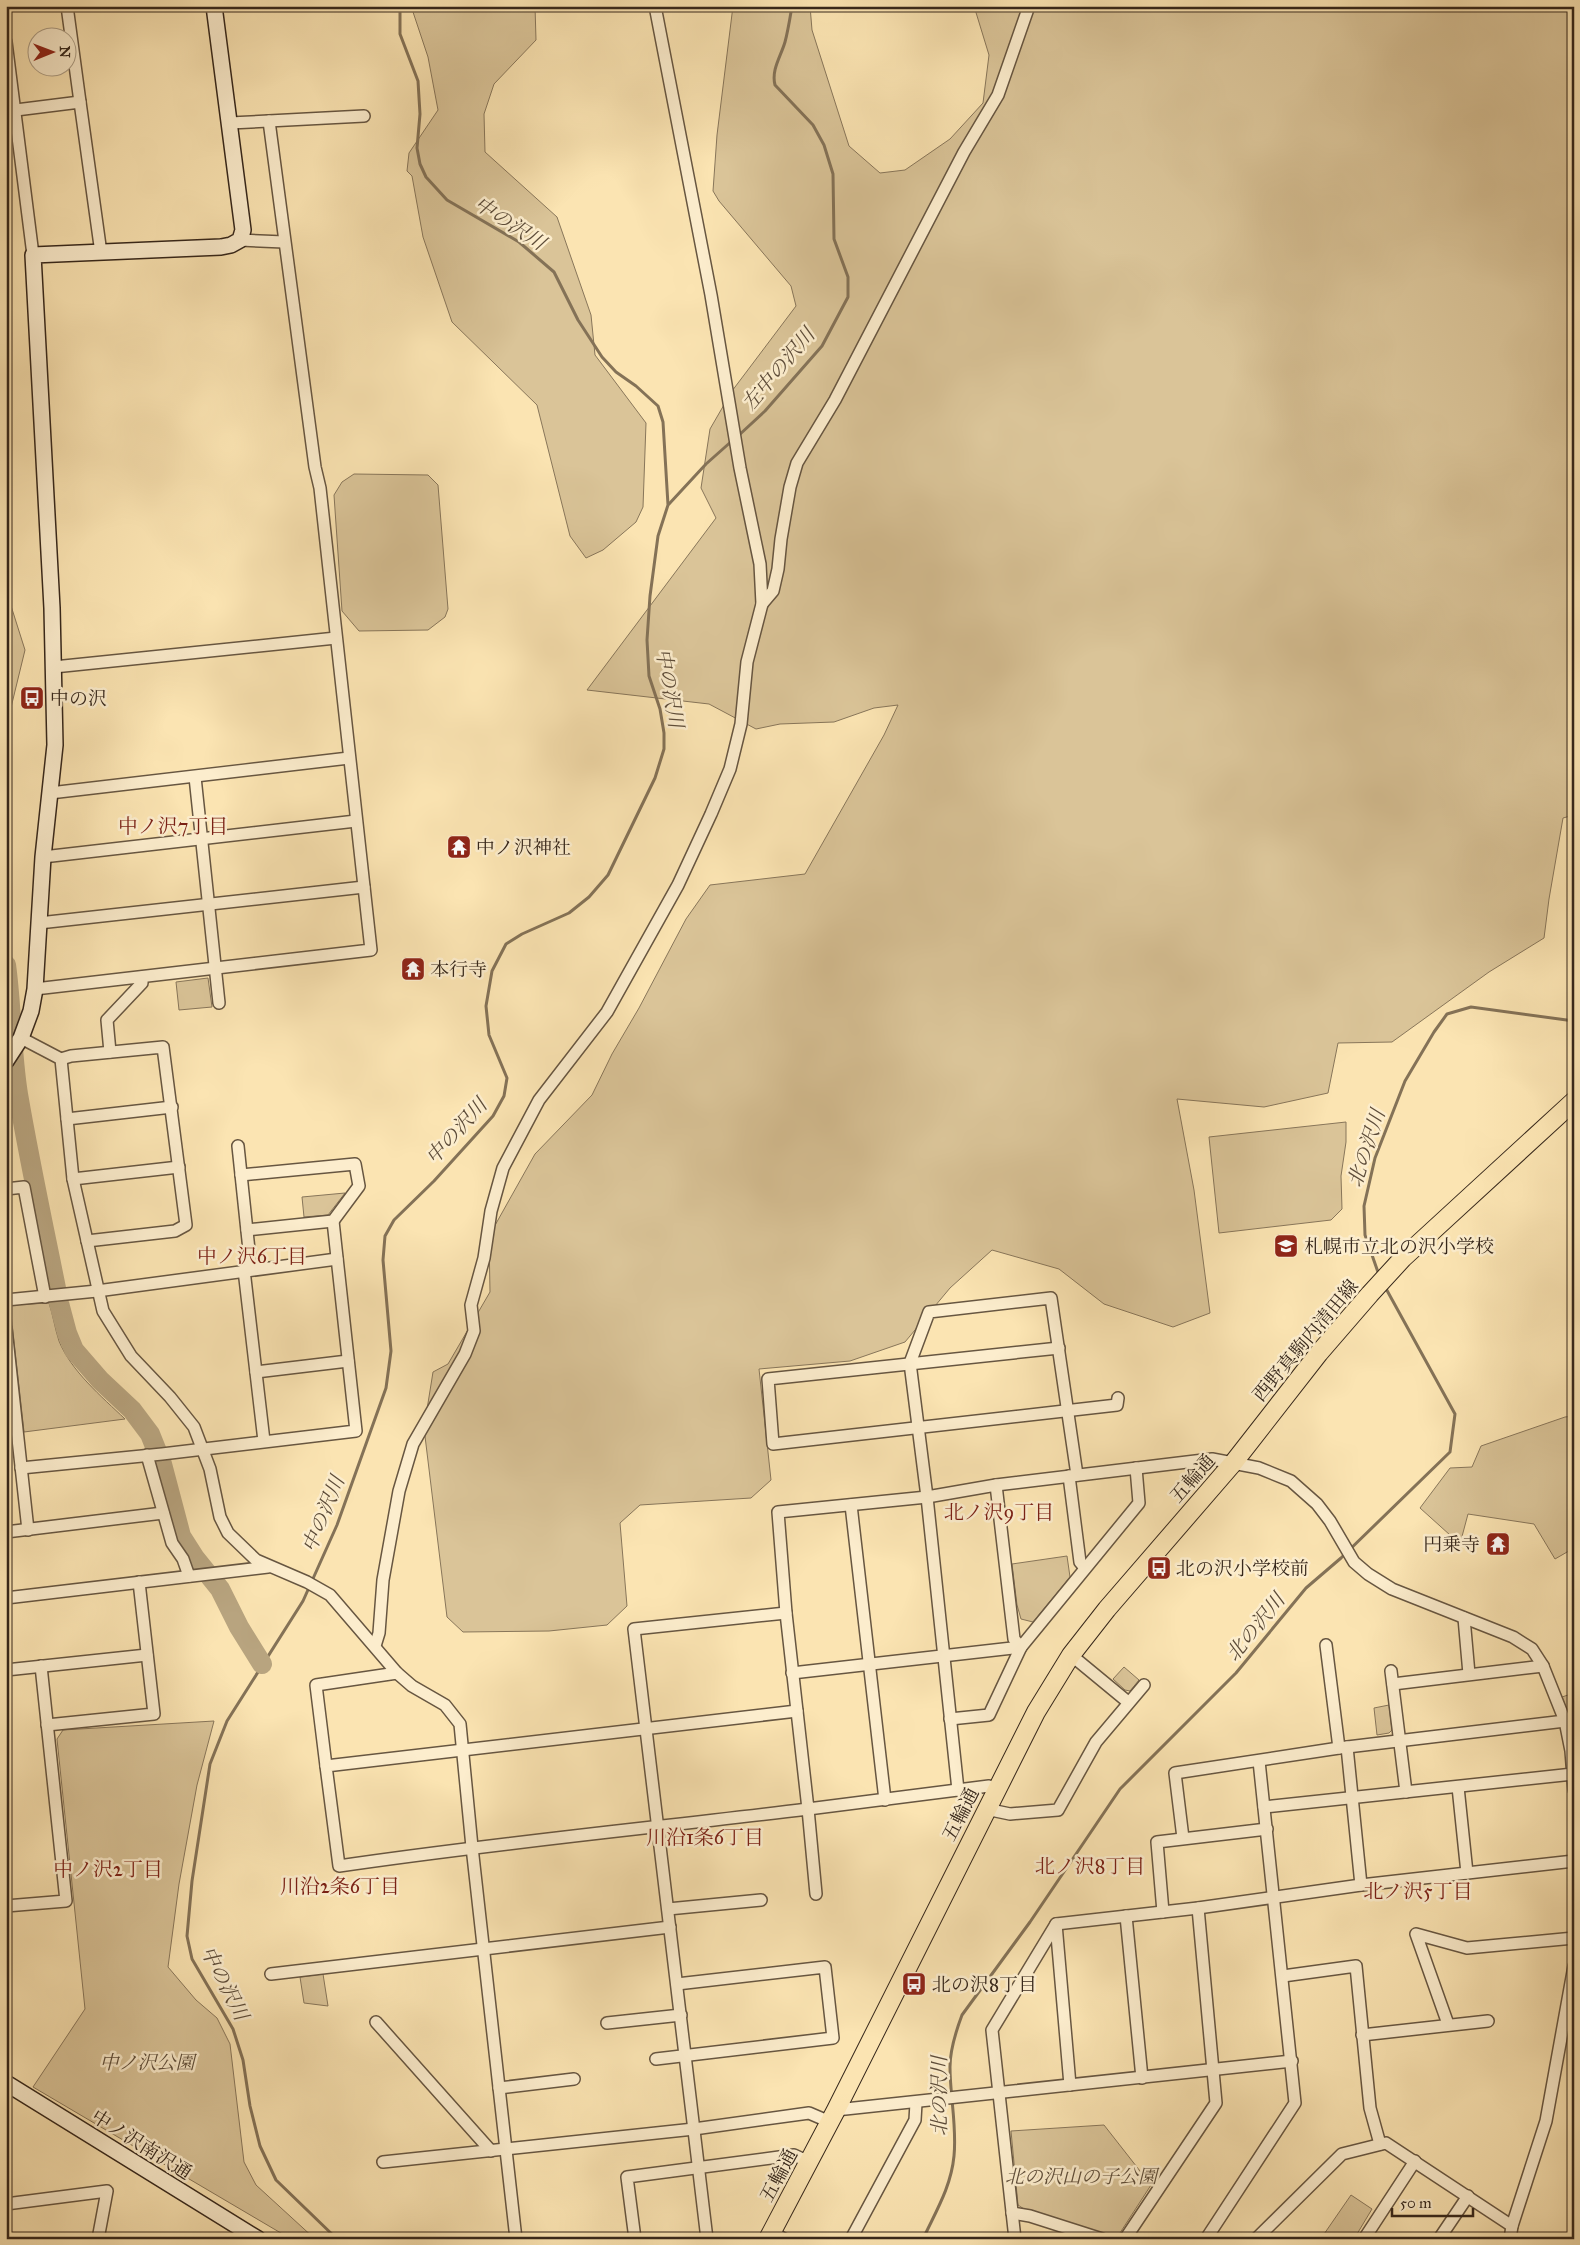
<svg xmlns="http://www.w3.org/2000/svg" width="1580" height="2245" viewBox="0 0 1580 2245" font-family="'IM FELL Great Primer','Noto Serif JP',serif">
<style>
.green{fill:#dac498;stroke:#88765a}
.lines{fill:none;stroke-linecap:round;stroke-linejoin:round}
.stream{stroke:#847257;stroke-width:3}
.river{stroke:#b8a47f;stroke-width:20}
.street-casing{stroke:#675641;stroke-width:14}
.secondary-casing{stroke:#36271b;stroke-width:18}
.primary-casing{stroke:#36271b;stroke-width:20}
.street{stroke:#fcedcd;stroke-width:11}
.secondary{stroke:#fcedcd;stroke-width:15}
.primary{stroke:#fbe4b2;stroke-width:18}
.labels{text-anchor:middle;stroke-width:5;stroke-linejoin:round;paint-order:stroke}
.poi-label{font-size:19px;fill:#36271b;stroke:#fcedcd;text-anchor:start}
.street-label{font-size:19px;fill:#36271b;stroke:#fcedcd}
.park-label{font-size:19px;font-style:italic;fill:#5f4e3a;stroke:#fcedcd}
.water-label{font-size:20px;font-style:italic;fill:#5d4c39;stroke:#fcedcd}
.neighbourhood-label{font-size:20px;fill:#7a1f14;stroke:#fcedcd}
</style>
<rect width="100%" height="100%" fill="#fbe4b2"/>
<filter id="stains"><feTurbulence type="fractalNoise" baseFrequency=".004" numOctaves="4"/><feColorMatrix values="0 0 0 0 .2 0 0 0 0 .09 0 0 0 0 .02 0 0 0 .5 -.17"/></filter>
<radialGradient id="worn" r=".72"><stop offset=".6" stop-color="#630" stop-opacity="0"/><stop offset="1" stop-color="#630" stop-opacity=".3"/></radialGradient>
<g class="green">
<path d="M411,6H535L536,40L494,84L484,114L485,152L557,217L591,315L595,355L646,423L643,507L636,522L603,550L586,558L570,536L537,405L452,322L423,237L412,176L407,171L409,153L438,110L428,57Z"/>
<path d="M733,6H810L812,30L849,146L880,173L905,170L950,139L983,103L989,55L974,6H1574V815L1563,818L1549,899L1544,938L1489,972L1392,1042L1338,1043L1328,1093L1264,1107L1177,1099L1194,1190L1210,1313L1173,1327L1104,1304L1059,1269L992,1250L950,1288L905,1342L850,1361L759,1369L771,1480L751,1498L640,1505L620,1523L627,1606L607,1625L549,1631L463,1632L447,1617L424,1428L433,1372L448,1364L490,1292L489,1236L535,1154L592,1095L612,1054L639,1008L686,919L710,885L805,874L884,735L898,705L874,708L834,722L780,724L756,729L709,704L587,690L716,518L701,488L710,429L732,391L796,306L791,286L719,201L713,191L717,135Z"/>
<path d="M354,474L428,475L438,485L448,609L445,617L428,630L359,631L342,611L334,495L342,482Z"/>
<path d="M6,590L25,650L6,728Z"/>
<path d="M208,978L212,1007L179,1010L176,982Z"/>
<path d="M1346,1122V1142L1341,1176L1342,1209L1331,1220L1219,1233L1209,1137Z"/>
<path d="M345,1193L328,1215L304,1217L302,1197Z"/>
<path d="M49,1303C53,1315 55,1329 59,1341C71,1371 102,1397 125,1419L24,1432L10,1305Z"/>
<path d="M1574,1416V1548L1555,1559L1534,1524L1468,1514L1460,1544L1420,1508L1450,1468L1472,1467L1481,1446L1565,1417Z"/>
<path d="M1067,1556L1070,1577L1033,1622L1021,1619L1017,1605L1012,1564Z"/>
<path d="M1124,1667L1139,1680L1130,1691L1125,1690L1113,1679Z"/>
<path d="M1574,1693V1729L1562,1697Z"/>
<path d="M1389,1705L1392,1730L1389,1733L1377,1735L1374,1708Z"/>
<path d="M214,1721L197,1785L179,1884L168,1967L196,2000L217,2018L230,2044L244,2162L256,2185L315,2239H291L33,2087L85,2009L57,1739L63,1730Z"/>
<path d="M323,1974L328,2006L304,2003L300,1977Z"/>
<path d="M1104,2125L1151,2185L1118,2236L1108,2237L1024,2209L1018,2205L1011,2131Z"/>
<path d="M1351,2195L1372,2209L1354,2239L1322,2237Z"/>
</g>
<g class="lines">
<g class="stream">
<path d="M738,436L765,411L822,346L848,297V277L834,239L833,174L824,145L813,125L775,85C771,70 781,56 785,42C788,31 790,18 792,6"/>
<path d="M669,504L706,464L733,440"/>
<path d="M1379,1275L1365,1235L1364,1206L1375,1158L1405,1081L1434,1032L1447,1014L1471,1007L1574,1021"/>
<path d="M337,2239L276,2180L260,2146L250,2106L243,2060L233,2029L192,1959L187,1936L192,1881L210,1764L227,1721L303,1601L337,1525L386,1388L391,1351L383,1260L385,1236L394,1220L434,1181L493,1116L504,1096L507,1078L489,1035L486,1006L492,971L506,944L522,934L569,913L589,897L608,875L655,778L664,749V733L660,709L649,676L647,640L650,596L658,536L668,505L663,422L658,406L636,386L616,372L602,357L578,320L554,272L519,242L447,200L426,177L420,164L417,148L420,114L418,81L400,34V6"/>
<path d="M923,2239C936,2211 951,2187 954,2156C957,2126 950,2097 950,2067C950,2050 956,2031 962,2015L1030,1922L1120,1789L1236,1673L1306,1588L1341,1558L1450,1452L1455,1414L1384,1285"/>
</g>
<path class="river" d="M6,965C12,1008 11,1051 18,1094C30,1164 45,1233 59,1303L67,1333L74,1350L100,1380L132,1410L150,1434L162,1464L181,1536L195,1558L220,1589L239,1627L262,1664"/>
<defs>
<g id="street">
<path d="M67,6L80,102"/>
<path d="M6,42L33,255"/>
<path d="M16,110L80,102L101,253"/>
<path d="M230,123L364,116"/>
<path d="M240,240L284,242"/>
<path d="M762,604L773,591L778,569L781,539L790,487L797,463L835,400L964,152L998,95L1029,6"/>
<path d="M54,667L336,638"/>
<path d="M195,777L219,1003"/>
<path d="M50,793L349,758"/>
<path d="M43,857L356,821"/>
<path d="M39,923L364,887"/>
<path d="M35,989L371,950L320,488L315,467L269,121"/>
<path d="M21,1038L61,1059L73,1179L103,1311L131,1356L170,1397L194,1427L210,1469L220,1517L228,1533L256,1560L307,1582L330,1595L397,1673L412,1686L445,1705L460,1724L472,1847L516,2239"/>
<path d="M110,1052L107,1020L142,983V977"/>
<path d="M61,1059L71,1056L163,1047L186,1225L175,1231L87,1241"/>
<path d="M67,1119L172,1107"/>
<path d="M238,1146L251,1269"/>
<path d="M241,1175L355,1164L359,1186L333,1221L247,1230"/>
<path d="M73,1179L179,1167"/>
<path d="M6,1189L24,1187L45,1297"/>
<path d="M244,1270L264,1441"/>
<path d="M6,1300L97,1291L337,1259"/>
<path d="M6,1329L28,1530"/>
<path d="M1059,1348L768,1379L773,1444L1117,1405L1118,1398"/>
<path d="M256,1372L348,1361"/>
<path d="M147,1455L172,1543L183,1559L189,1576"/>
<path d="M21,1468L162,1454L356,1431L333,1221"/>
<path d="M1069,1476L1080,1562L1085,1568"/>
<path d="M996,1485L1014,1639L1021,1647"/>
<path d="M851,1505L885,1800"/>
<path d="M6,1532L163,1513"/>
<path d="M6,1598L268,1567"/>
<path d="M1464,1618L1469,1674"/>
<path d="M1326,1645L1339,1748"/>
<path d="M375,1646L379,1633L383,1580L399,1491L413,1444L465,1354L474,1331L471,1305L484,1258L491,1211L503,1168L539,1100L607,1012L678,885L711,814L730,769L741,724L747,662L762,604L760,564L740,468L711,295L655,6"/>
<path d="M1071,1655L1128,1702"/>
<path d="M6,1670L147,1655"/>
<path d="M1391,1671L1406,1792"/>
<path d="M792,1673L1021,1647"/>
<path d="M1393,1684L1543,1666"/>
<path d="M797,1711L326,1766L339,1866C495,1843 652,1828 808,1809L816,1894"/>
<path d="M950,1719L989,1715L1021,1647L1139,1503L1136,1468"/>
<path d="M47,1725L154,1714L139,1582"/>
<path d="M1347,1747L1361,1885"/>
<path d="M326,1766L316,1685L397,1673"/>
<path d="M1458,1787L1467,1873"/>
<path d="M958,1790L927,1497L910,1363L929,1312L1051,1298L1077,1475"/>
<path d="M996,1790L989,1786L808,1809L786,1613L778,1512L927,1497L996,1485L1212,1459L1259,1468L1291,1481L1317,1504L1330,1521L1354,1562L1368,1574L1392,1589L1513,1637L1532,1649L1543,1666L1565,1721L1571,1751L1574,1790"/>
<path d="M1264,1807L1573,1774"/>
<path d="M986,1809L1010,1814L1058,1810L1096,1742L1144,1685"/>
<path d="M1183,1838L1175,1773L1339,1748L1565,1721"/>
<path d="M6,1906L66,1901L41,1666"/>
<path d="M668,1909L761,1900"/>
<path d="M1163,1912L1157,1842L1267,1829"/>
<path d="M1126,1916L1142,2078"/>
<path d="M1056,1924L1070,2085"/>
<path d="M271,1974L670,1927"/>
<path d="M1283,1976L1356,1966L1370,2108L1380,2144"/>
<path d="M376,2022L491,2151"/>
<path d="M607,2023L681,2015"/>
<path d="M1448,2024L1416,1934L1467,1948L1574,1938"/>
<path d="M1362,2035L1488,2021"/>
<path d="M656,2059L833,2038L825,1967L677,1984"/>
<path d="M499,2088L574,2079"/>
<path d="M836,2110L1292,2061"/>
<path d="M383,2162L694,2129L809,2113L830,2122"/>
<path d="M6,2204L107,2191L98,2239"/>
<path d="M1012,2213L1030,2216L1102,2239"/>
<path d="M772,2232L784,2239"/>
<path d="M635,2239L627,2177L794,2155L809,2162"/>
<path d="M707,2239L634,1629L786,1613"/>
<path d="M851,2239L915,2120L916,2103"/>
<path d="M1015,2239L992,2030L1056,1924L1198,1908L1361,1885L1574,1861"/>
<path d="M1125,2239L1216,2103L1198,1908"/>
<path d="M1206,2239L1295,2103L1259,1761"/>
<path d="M1256,2239L1342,2154L1386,2143L1512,2226"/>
<path d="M1364,2239L1415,2161"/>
<path d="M1439,2239L1468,2196"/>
<path d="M1510,2239L1512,2226L1546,2121L1574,1966"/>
</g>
<g id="secondary">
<path d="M6,1061L21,1038L31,1011L35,989L43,857L55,745L52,608L33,255L221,247L231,245L240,240L243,230L214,6"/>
<path d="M6,2083L258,2239"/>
</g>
<path id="primary" d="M768,2239L836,2110L1036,1712L1071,1655L1107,1609L1234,1462L1319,1353L1370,1294L1403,1258L1574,1101"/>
</defs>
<use href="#street" class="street-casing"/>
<use href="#secondary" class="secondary-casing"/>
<use href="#primary" class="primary-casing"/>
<use href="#street" class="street"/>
<use href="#secondary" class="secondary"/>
<use href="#primary" class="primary"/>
</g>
<defs>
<symbol id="bus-square" viewBox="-11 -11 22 22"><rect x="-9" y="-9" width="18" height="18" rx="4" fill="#8f2418" stroke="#fcedcd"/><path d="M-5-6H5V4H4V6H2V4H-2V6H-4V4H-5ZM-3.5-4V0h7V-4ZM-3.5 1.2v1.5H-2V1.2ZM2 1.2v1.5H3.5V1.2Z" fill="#fff"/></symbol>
<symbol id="temple-square" viewBox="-11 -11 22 22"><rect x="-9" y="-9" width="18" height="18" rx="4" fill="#8f2418" stroke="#fcedcd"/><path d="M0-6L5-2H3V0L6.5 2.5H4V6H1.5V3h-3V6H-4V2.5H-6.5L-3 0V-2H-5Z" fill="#fff"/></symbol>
<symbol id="school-square" viewBox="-11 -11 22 22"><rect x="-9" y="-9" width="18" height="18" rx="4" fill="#8f2418" stroke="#fcedcd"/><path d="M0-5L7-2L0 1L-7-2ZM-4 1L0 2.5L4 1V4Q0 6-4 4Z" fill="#fff"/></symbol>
</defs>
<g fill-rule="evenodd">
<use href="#bus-square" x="18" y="684" width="28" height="28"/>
<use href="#temple-square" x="445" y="833" width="28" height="28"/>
<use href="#temple-square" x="399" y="955" width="28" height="28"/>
<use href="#school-square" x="1272" y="1232" width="28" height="28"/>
<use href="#temple-square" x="1484" y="1530" width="28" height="28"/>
<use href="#bus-square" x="1145" y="1554" width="28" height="28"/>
<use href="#bus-square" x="900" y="1970" width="28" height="28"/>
</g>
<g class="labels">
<g class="poi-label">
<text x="50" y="705">中の沢</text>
<text x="476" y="854">中ノ沢神社</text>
<text x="430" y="976">本行寺</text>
<text x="1304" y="1253">札幌市立北の沢小学校</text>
<text x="1480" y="1551" text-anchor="end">円乗寺</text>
<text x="1176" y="1575">北の沢小学校前</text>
<text x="932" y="1991">北の沢8丁目</text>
</g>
<g class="street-label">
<text transform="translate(1305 1340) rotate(-50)" y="7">西野真駒内清田線</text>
<text transform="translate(1192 1478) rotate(-49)" y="7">五輪通</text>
<text transform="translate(960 1814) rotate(-63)" y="7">五輪通</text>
<text transform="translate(142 2144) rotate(32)" y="7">中ノ沢南沢通</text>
<text transform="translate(778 2175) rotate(-62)" y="7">五輪通</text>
</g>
<g class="park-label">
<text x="147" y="2069">中ノ沢公園</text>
<text x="1081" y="2183">北の沢山の子公園</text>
</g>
<g class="water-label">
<text transform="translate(510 223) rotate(33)" y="7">中の沢川</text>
<text transform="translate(778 369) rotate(-50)" y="7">左中の沢川</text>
<text transform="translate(670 688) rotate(80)" y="7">中の沢川</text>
<text transform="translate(456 1131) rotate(-48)" y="7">中の沢川</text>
<text transform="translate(1366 1148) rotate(-72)" y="7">北の沢川</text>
<text transform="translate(323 1514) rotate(-68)" y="7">中の沢川</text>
<text transform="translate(1255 1627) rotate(-51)" y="7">北の沢川</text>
<text transform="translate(225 1983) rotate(63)" y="7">中の沢川</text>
<text transform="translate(939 2096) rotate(-90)" y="7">北の沢川</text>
</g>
<g class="neighbourhood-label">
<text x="173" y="833">中ノ沢7丁目</text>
<text x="252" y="1263">中ノ沢6丁目</text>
<text x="999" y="1519">北ノ沢9丁目</text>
<text x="705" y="1844">川沿1条6丁目</text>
<text x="1090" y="1873">北ノ沢8丁目</text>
<text x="108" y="1876">中ノ沢2丁目</text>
<text x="340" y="1893">川沿2条6丁目</text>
<text x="1418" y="1898">北ノ沢5丁目</text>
</g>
</g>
<rect width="1580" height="2245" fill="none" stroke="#fbe4b2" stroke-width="25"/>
<rect x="8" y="8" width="1565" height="2230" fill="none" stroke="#36271b" stroke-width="2.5"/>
<rect x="12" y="12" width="1555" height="2220" fill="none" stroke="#36271b"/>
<g transform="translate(52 52) rotate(89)"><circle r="24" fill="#fcedcd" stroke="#ad9e86"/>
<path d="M0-4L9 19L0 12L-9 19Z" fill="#8f2418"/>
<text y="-8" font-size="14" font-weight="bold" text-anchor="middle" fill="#36271b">N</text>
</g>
<path d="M1392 2208v8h81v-8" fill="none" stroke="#36271b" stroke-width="2.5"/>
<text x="1400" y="2208" font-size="15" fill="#36271b" stroke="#fcedcd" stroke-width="4" paint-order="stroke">50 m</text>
<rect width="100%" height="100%" filter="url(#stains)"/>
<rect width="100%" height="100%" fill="url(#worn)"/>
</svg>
